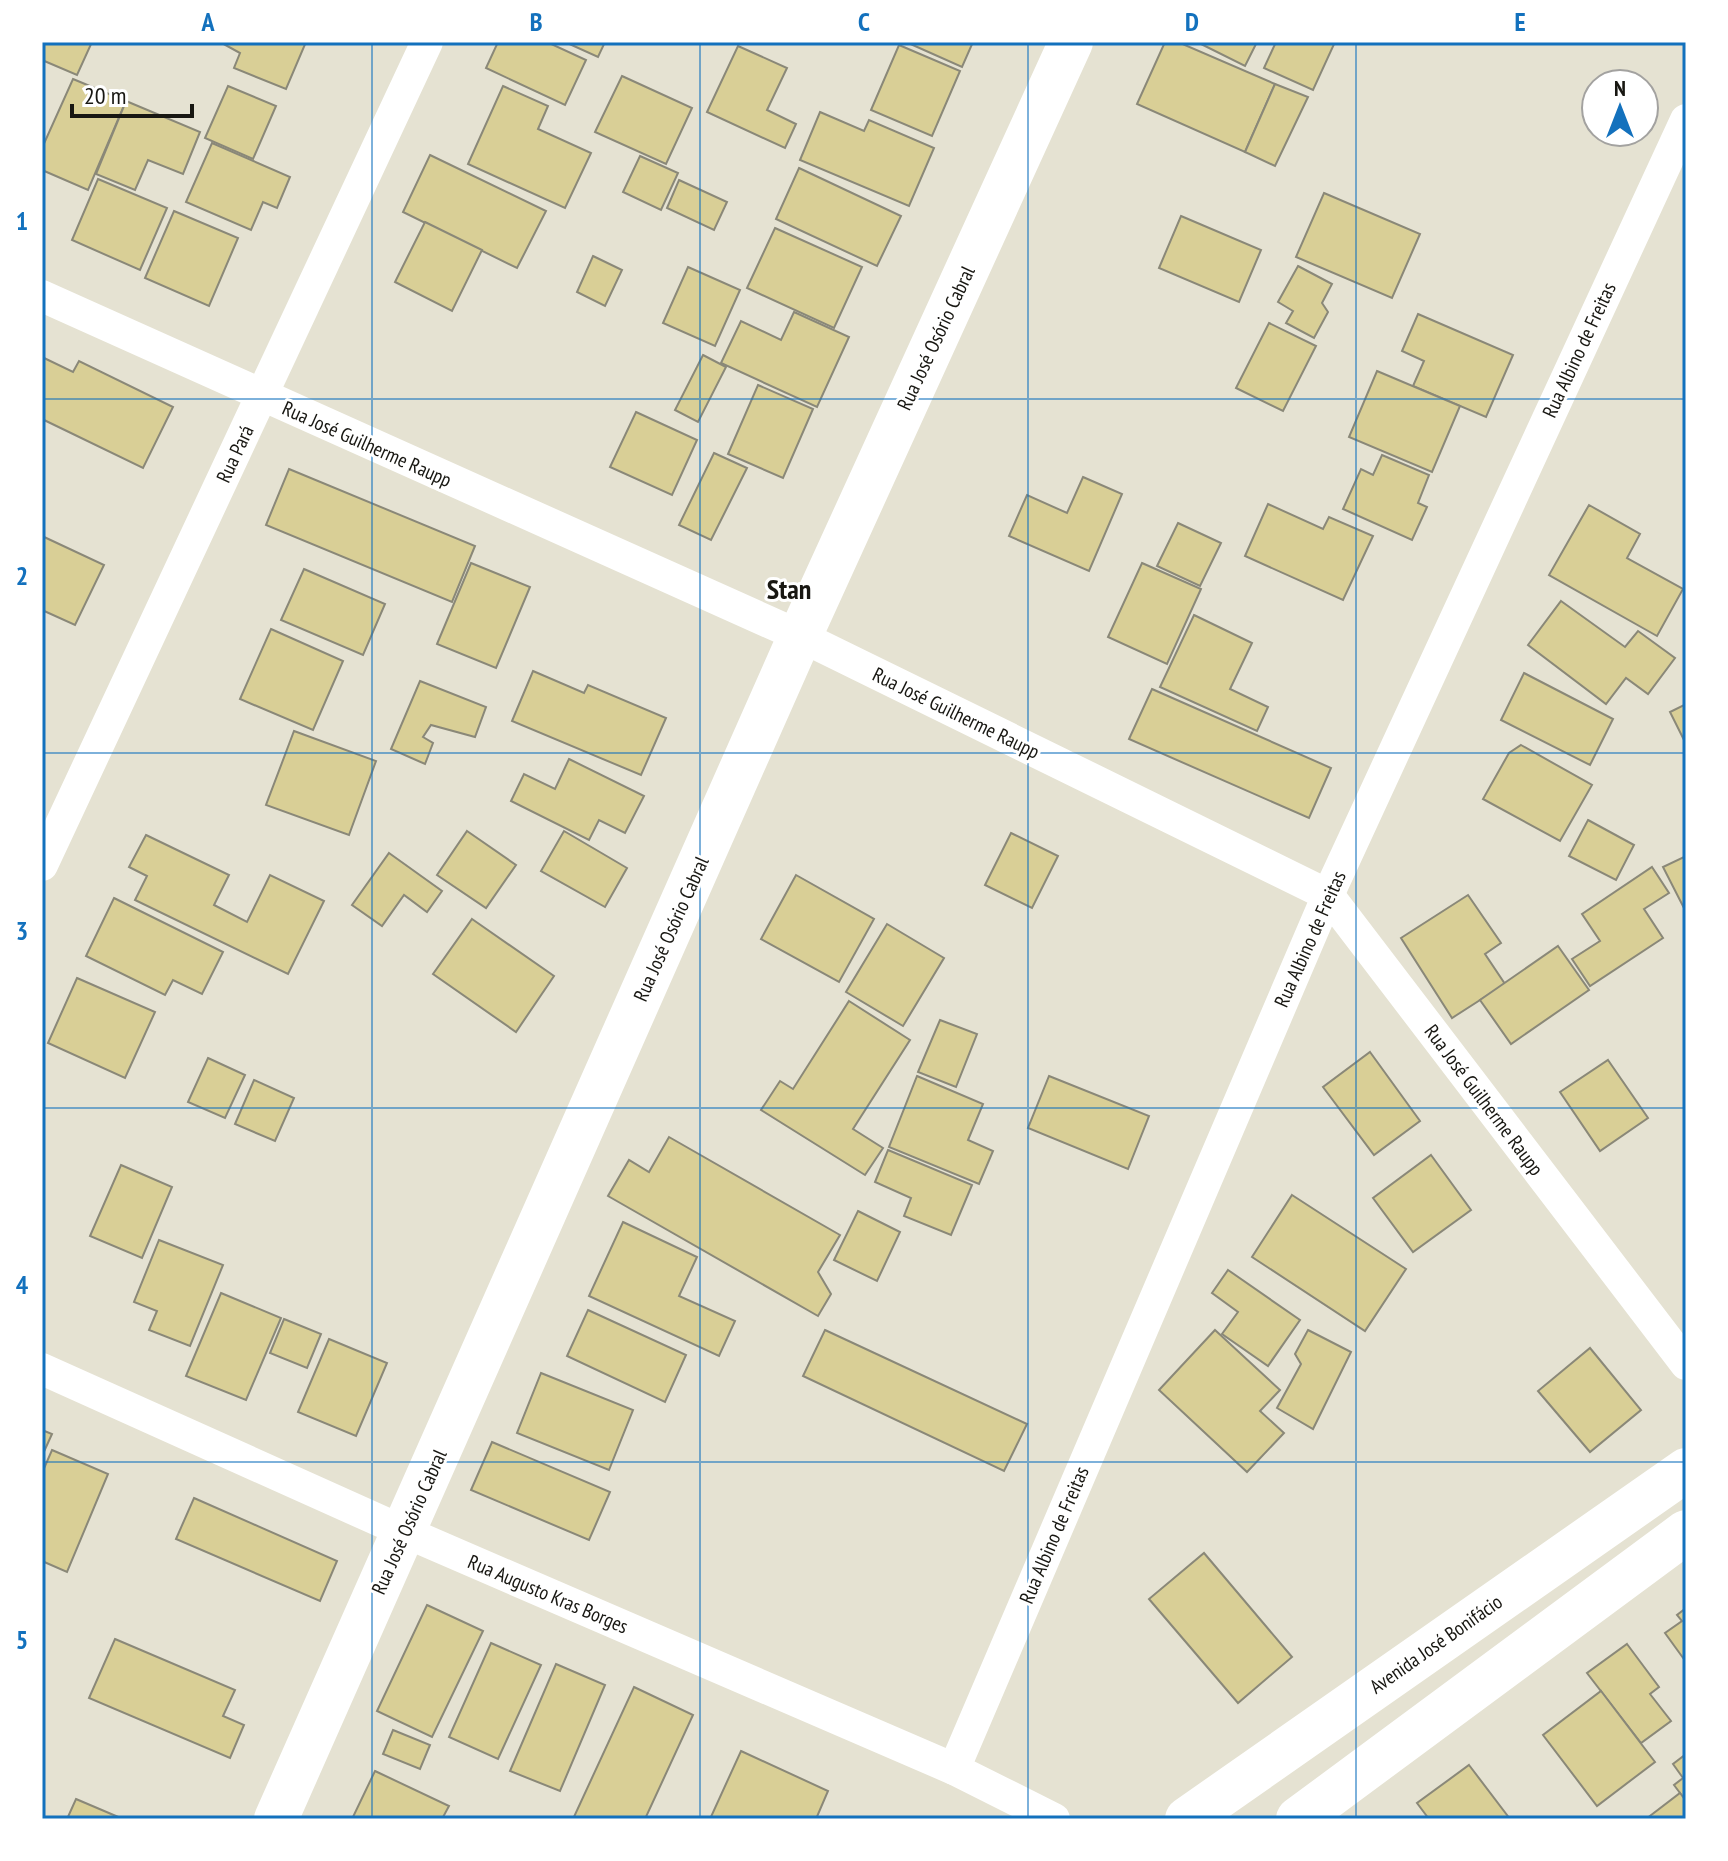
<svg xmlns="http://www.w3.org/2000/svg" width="1728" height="1861" viewBox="0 0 1728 1861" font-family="'PT Sans Narrow',sans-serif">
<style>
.building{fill:#d9cf96;stroke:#8a8878;stroke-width:2}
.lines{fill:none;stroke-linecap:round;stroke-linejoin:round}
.street{stroke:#fff;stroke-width:32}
.secondary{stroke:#fff;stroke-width:44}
.grid{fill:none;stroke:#1371bd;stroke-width:2;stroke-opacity:0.55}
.labels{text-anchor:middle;stroke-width:6;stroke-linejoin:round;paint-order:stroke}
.street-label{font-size:20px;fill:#181712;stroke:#fff}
.district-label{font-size:28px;font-weight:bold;fill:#181712;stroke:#fff}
.neatline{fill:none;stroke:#1371bd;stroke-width:3}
.grid-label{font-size:26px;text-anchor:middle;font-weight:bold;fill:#1371bd}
</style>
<rect width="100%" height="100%" fill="#e5e2d2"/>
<g class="building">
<path d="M42,42H92L77,75L42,60Z"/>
<path d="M220,42H306L286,89L234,68L240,53Z"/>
<path d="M498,42H547L586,60L565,105L486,68Z"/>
<path d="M565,42H605L598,57Z"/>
<path d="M906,42H973L962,67Z"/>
<path d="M1165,42H1178L1275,84L1245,152L1137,104Z"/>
<path d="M1197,42H1257L1245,66Z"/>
<path d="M1276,42H1335L1313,90L1264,68Z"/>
<path d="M899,45L960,71L932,136L871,110Z"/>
<path d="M738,46L787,68L767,110L796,124L785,148L707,112Z"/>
<path d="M622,76L692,108L666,164L595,132Z"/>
<path d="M73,79L126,101L88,190L42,170V148Z"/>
<path d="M1275,84L1308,97L1275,166L1245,152Z"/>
<path d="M228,86L276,106L253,159L205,138Z"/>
<path d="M503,86L548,106L538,129L591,153L565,208L468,164Z"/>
<path d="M126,101L200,132L183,174L148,160L135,190L96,174Z"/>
<path d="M820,112L864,131L869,120L934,148L909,206L800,160Z"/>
<path d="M212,143L290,177L277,208L263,202L251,230L186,202Z"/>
<path d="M430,155L546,211L517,268L403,212Z"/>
<path d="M640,156L678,173L661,210L623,192Z"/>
<path d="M799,168L901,216L877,266L776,219Z"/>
<path d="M98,179L167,208L140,270L72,240Z"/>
<path d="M679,180L727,202L714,230L667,208Z"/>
<path d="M1324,193L1420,234L1392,298L1296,257Z"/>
<path d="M174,211L238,238L209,306L145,278Z"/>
<path d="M1181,216L1261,250L1239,302L1159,268Z"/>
<path d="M425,222L482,250L452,311L395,282Z"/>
<path d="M775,228L862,267L834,328L747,288Z"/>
<path d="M593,256L622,270L605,306L577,292Z"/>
<path d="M1298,266L1332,284L1322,303L1328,312L1314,338L1286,323L1293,311L1278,302Z"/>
<path d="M688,267L740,290L715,346L663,323Z"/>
<path d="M794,312L849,337L817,407L721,363L741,321L781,340Z"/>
<path d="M1418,314L1513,355L1486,417L1413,386L1424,361L1402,351Z"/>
<path d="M1269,323L1316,346L1283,411L1236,388Z"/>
<path d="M703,355L726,367L698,422L675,410Z"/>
<path d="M42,357L73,372L79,361L173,407L143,468L42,419Z"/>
<path d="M1377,371L1460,406L1432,472L1349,437Z"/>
<path d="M758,385L813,409L783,478L728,454Z"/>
<path d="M636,412L697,440L672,495L610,467Z"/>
<path d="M714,453L747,468L711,540L679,525Z"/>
<path d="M1382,455L1429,475L1418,503L1427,507L1412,540L1343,509L1361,469L1373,475Z"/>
<path d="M289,469L475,546L452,602L266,525Z"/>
<path d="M1083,477L1122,494L1089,571L1009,536L1027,495L1067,513Z"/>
<path d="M1268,504L1323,529L1329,517L1373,536L1343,600L1245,556Z"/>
<path d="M1589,505L1640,534L1627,558L1683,589L1657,636L1549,575Z"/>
<path d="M1178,523L1221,543L1200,586L1157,566Z"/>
<path d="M42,536L104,565L75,625L42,610Z"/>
<path d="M471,563L530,587L496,668L437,644Z"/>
<path d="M1142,563L1201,589L1167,664L1108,637Z"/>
<path d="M304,569L385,604L363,655L281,620Z"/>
<path d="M1561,601L1625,647L1638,631L1675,658L1648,694L1626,678L1606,704L1528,645Z"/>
<path d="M1194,615L1252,643L1230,689L1268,707L1257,731L1160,687Z"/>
<path d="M271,629L343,661L313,730L240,699Z"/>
<path d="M533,671L584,693L588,685L666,718L641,775L512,721Z"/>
<path d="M1524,673L1613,719L1590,765L1501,720Z"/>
<path d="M420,681L486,707L475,737L431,725L423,737L433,743L425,764L391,749Z"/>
<path d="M1152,689L1331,768L1309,818L1129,739Z"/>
<path d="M1686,704V744L1670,712Z"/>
<path d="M294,731L376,761L349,835L266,805Z"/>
<path d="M1521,745L1592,785L1560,841L1483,799L1509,753Z"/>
<path d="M569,759L644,796L625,833L599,820L589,840L511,801L524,774L555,789Z"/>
<path d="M1588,820L1634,845L1616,880L1569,856Z"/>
<path d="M467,831L516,865L486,908L437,875Z"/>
<path d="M564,831L627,868L605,907L541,871Z"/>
<path d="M1011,833L1058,856L1032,908L985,885Z"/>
<path d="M146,835L229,875L214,905L247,922L270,875L324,901L288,974L135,900L147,876L129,867Z"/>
<path d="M389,853L442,891L427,912L404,895L382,926L352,905Z"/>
<path d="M1686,856V912L1663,867Z"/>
<path d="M1652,867L1669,893L1644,909L1663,938L1590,986L1572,959L1600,941L1582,914Z"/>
<path d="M796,875L874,919L839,982L761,939Z"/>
<path d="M1468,895L1501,943L1485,954L1505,984L1452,1018L1401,938Z"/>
<path d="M114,898L223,952L202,994L173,980L165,995L86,956Z"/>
<path d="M472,919L554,976L516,1032L433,974Z"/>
<path d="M887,924L944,958L903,1026L846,992Z"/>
<path d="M1558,946L1589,990L1511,1044L1480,1000Z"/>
<path d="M77,978L155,1012L125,1078L48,1043Z"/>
<path d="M849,1001L910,1040L853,1129L883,1148L865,1175L761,1110L780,1081L793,1089Z"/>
<path d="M940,1020L977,1034L956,1087L918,1072Z"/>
<path d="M1370,1052L1420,1121L1374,1155L1323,1087Z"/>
<path d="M208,1058L245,1075L225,1118L188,1102Z"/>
<path d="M1608,1060L1648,1118L1600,1151L1560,1092Z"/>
<path d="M917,1076L983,1104L968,1140L993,1151L979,1184L889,1147Z"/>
<path d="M1049,1076L1149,1116L1128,1169L1028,1128Z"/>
<path d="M254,1080L294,1098L275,1141L235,1124Z"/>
<path d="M669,1137L840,1235L818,1272L831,1294L818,1316L608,1196L629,1160L649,1172Z"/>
<path d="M888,1150L972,1185L951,1235L904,1216L911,1198L875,1182Z"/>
<path d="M1431,1155L1471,1210L1413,1252L1373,1198Z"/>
<path d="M121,1165L172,1187L142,1258L90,1236Z"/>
<path d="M1292,1195L1406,1269L1365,1331L1252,1257Z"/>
<path d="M858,1211L900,1232L877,1281L834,1260Z"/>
<path d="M623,1222L697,1257L679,1296L735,1321L719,1356L589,1296Z"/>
<path d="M159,1240L223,1265L190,1346L149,1330L157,1311L134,1302Z"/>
<path d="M1228,1270L1300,1320L1268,1366L1222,1334L1238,1312L1212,1293Z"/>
<path d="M221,1293L281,1318L246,1400L186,1376Z"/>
<path d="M588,1310L686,1355L665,1402L567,1356Z"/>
<path d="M284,1319L321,1334L307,1368L270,1353Z"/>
<path d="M825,1330L1027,1424L1004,1471L803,1376Z"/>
<path d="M1215,1330L1280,1390L1260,1411L1284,1433L1247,1472L1159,1390Z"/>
<path d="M1308,1330L1351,1352L1313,1429L1277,1408L1301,1364L1295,1354Z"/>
<path d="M329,1339L387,1363L356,1436L298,1412Z"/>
<path d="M1590,1348L1641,1410L1590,1452L1538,1391Z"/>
<path d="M541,1373L633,1410L609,1470L517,1433Z"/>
<path d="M42,1430L52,1434L42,1456Z"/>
<path d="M492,1442L610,1492L589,1540L471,1490Z"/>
<path d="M52,1450L108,1474L67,1572L42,1561V1473Z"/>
<path d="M194,1498L337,1561L320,1601L176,1539Z"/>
<path d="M1204,1553L1292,1657L1238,1703L1149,1599Z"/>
<path d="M427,1605L483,1631L432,1737L377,1711Z"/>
<path d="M1686,1608V1662L1665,1633L1682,1621L1677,1615Z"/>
<path d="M115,1639L235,1690L223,1716L244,1725L230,1758L89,1698Z"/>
<path d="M491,1643L541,1665L498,1759L449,1737Z"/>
<path d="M1627,1644L1659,1687L1650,1694L1671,1721L1641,1743L1587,1673Z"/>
<path d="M556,1664L605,1685L560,1791L510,1771Z"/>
<path d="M634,1687L693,1715L645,1819H573Z"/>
<path d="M1601,1691L1655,1762L1597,1806L1543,1735Z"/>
<path d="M393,1730L430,1745L420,1769L383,1754Z"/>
<path d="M741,1751L828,1791L816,1819H710Z"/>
<path d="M1686,1754V1801L1674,1785L1683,1778L1673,1764Z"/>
<path d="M1469,1765L1510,1819H1429L1417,1803Z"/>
<path d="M375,1771L449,1806L442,1819H352Z"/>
<path d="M1680,1793L1686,1801V1819H1646Z"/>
<path d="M76,1799L123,1819H67Z"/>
</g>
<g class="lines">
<g class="street">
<path d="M42,296L800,636L1328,895L1686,1364"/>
<path d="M42,865L427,42"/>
<path d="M42,1369L405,1532L954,1769L1054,1819"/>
<path d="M954,1769L1328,895L1686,120"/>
</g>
<g class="secondary">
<path d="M276,1819L800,636L1071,42"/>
<path d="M1187,1819L1686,1470"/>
<path d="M1298,1819L1686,1532"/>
</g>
</g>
<path class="grid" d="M372,42V1819M700,42V1819M1028,42V1819M1356,42V1819M42,399H1686M42,753H1686M42,1108H1686M42,1462H1686"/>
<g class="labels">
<g class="street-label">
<text transform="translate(936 338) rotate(-65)" y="7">Rua José Osório Cabral</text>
<text transform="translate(1579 350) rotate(-65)" y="7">Rua Albino de Freitas</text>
<text transform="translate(367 444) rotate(24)" y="7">Rua José Guilherme Raupp</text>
<text transform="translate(235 454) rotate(-65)" y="7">Rua Pará</text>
<text transform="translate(956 713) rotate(26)" y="7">Rua José Guilherme Raupp</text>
<text transform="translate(671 929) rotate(-66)" y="7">Rua José Osório Cabral</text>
<text transform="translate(1310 939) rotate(-66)" y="7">Rua Albino de Freitas</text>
<text transform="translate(1484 1100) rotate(53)" y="7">Rua José Guilherme Raupp</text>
<text transform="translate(409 1522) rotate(-66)" y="7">Rua José Osório Cabral</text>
<text transform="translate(1054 1535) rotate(-67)" y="7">Rua Albino de Freitas</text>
<text transform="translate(548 1594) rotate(23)" y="7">Rua Augusto Kras Borges</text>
<text transform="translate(1436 1644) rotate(-35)" y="7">Avenida José Bonifácio</text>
</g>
<g class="district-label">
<text x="789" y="599">Stan</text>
</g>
</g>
<rect width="1728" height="1861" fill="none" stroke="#ffffff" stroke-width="88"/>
<g transform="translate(1620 108)"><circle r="38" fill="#ffffff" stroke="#a3a2a0" stroke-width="2"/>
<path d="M0-6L14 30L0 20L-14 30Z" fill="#1371bd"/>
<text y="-12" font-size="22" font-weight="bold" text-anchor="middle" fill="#181712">N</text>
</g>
<path d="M72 104v12h120v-12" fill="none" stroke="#181712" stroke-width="4"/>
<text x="84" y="104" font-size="24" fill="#181712" stroke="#ffffff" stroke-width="6" paint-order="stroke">20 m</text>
<rect x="44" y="44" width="1640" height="1773" class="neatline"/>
<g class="grid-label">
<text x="208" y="31">A</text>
<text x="536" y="31">B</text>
<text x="864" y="31">C</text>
<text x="1192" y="31">D</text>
<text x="1520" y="31">E</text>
<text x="22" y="230">1</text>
<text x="22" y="585">2</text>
<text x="22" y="940">3</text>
<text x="22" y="1294">4</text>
<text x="22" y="1649">5</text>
</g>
</svg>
